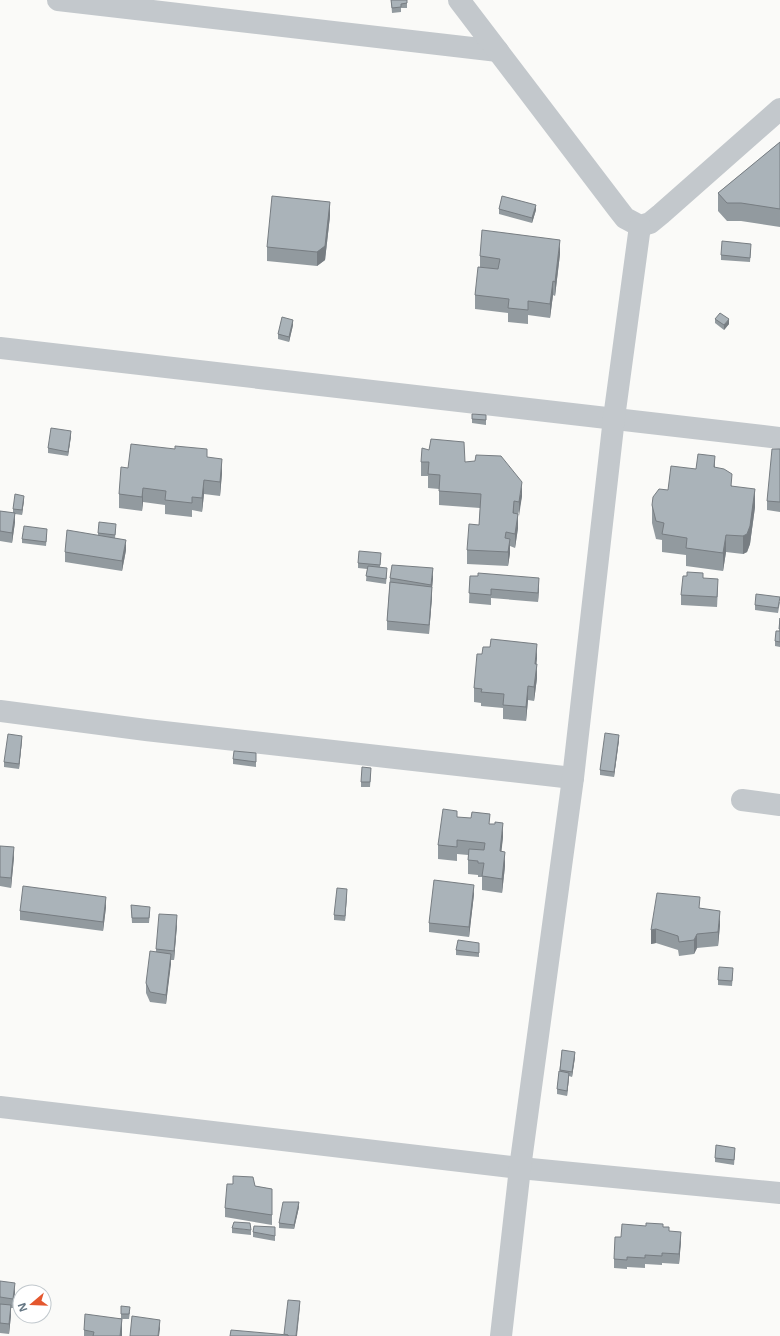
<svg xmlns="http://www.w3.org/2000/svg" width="780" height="1336" viewBox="0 0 780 1336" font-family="'Open Sans',sans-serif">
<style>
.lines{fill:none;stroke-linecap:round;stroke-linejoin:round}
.street{stroke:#c3c8cc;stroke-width:22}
.wall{fill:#929a9f}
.shaded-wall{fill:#777d82}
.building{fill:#aab3b9;stroke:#777d82}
</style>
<rect width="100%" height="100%" fill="#fafaf8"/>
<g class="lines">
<g class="street">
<path d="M58,0L498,51"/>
<path d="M459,0L618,209L625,218L640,226L650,223L661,214L780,109"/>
<path d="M0,348L780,438"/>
<path d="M0,711L146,730L573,778"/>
<path d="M742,800L780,805"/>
<path d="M0,1107L520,1168L780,1193"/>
<path d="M501,1336L520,1168L573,778L614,418L640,226"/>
</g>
</g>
<g class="wall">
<path d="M391,0H407V8H401V12L392,13Z"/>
<path d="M780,142V227L741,221H727L718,211V193Z"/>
<path d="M499,209L536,210L532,223L499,214Z"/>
<path d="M330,216L325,260L317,266L267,261V247Z"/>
<path d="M751,249L750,262L721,260V255Z"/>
<path d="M560,254L555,296L553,295L550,318L528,315V324L508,322V313L475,309V295L480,267V256Z"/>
<path d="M715,319L729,324L724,330L715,323Z"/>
<path d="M293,325L289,342L278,339V334Z"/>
<path d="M472,414L486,420V425L472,423Z"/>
<path d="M71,436L68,456L48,453V448Z"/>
<path d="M780,449V512L767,510V501Z"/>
<path d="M207,457L222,473L220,496L204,494L202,512L192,510V517L165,514V505L143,502L142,511L119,508V494L128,468Z"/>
<path d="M421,462H465L522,496L518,516V528L515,548L510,546V553L508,566L467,564V550L479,525L480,508L439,505V489L428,488V476H421Z"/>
<path d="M715,468L732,486L755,507L750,544L747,552L743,554L726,552L723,571L686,566V555L662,552V540L656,539L652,523V505L668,490L696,469Z"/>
<path d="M24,500L22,515L15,514V522L12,543L0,541V511L13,513V509Z"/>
<path d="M116,529L115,538L126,550L122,571L65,562V552L98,535V533Z"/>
<path d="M47,534L46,546L22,543V539Z"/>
<path d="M381,558L380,567L387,573L386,584L366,581L367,569L358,568V563Z"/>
<path d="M470,576L539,588L538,602L491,598V605L469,603Z"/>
<path d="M390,578H433L432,588V597L429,634L387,630V621Z"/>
<path d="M703,578L718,589L717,607L681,605V595Z"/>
<path d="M780,602L778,613L755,610V605Z"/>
<path d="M780,618V647L775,646V641L779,631Z"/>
<path d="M482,654L537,658L536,664L537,678L534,701L528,700L526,721L503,719V708L481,706V703L474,702V688Z"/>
<path d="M22,740L19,769L4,767V762Z"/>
<path d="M619,740L614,777L600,775V770Z"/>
<path d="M256,758V767L233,764V759Z"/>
<path d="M371,773L370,787H361V782Z"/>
<path d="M457,817L490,824L503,837L501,851L505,866L502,893L482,890V877H478V875L468,874V855L457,854V861L438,859V845Z"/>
<path d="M0,846L14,857L11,888L0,886Z"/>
<path d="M347,894L345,921L334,920V915Z"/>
<path d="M474,894L469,937L429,932V923Z"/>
<path d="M131,905L150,912L149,923H132Z"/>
<path d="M106,907L103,931L20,920V911Z"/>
<path d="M700,908L720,925L718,946L697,948L694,954L679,956L678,950L656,943L651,944V930Z"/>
<path d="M177,925L174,960H171L166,1004L150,1002L146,993V983L156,951V949Z"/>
<path d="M479,947V957L456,955V950Z"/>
<path d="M733,973L732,986L718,985V980Z"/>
<path d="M562,1050L575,1057L572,1077L569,1076L567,1096L557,1094V1089Z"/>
<path d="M735,1153L734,1165L715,1162V1158Z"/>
<path d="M233,1184L255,1186L272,1189V1225L225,1217V1208Z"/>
<path d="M299,1207L294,1229L279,1228V1223Z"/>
<path d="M275,1227V1241L253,1237V1232Z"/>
<path d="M663,1227L681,1241L679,1264L662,1263V1265L645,1264V1268L627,1267V1269L614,1268V1259L621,1237Z"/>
<path d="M232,1228L251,1230V1235L232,1233Z"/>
<path d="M0,1278V1281L15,1292L13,1308H11V1315L9,1334L0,1333Z"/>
<path d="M130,1312L129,1319H122V1336H84V1330L121,1318V1314Z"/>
</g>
<g class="shaded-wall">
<path d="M330,202V216L325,260L317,266V252Z"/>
<path d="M536,205V210L532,223V218Z"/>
<path d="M560,240V254L555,296V282Z"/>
<path d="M553,281V295L550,318V304Z"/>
<path d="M729,319V324L724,330V325Z"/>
<path d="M293,320V325L289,342V337Z"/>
<path d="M71,431V436L68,456V452Z"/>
<path d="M715,456V474L714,467Z"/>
<path d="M222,459V473L220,496V482Z"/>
<path d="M204,480V494L202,512V498Z"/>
<path d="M522,482V496L519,516V502Z"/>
<path d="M143,488V502L142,511V497Z"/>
<path d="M755,489V507L750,544L747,552L743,554V536Z"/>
<path d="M24,496V500L22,515V510Z"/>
<path d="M514,501V515L513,513Z"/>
<path d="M15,513V522L12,543V533Z"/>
<path d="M518,514V528L515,548V534Z"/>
<path d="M726,535V552L723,571V553Z"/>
<path d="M510,539V553L508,566V552Z"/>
<path d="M126,540V550L122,571V561Z"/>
<path d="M433,568V578L432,588V597L429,634L431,585Z"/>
<path d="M539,578V588L538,602V593Z"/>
<path d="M537,644V658L535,678V664Z"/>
<path d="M537,664V678L534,701V687Z"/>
<path d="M528,686V700L526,721V707Z"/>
<path d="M619,735V740L614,777V772Z"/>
<path d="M22,736V740L19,769V764Z"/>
<path d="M503,823V837L500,865V851Z"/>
<path d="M14,847V857L11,888V878Z"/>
<path d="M505,852V866L502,893V879Z"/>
<path d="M474,885V894L469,937V927Z"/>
<path d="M347,889V894L345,921V916Z"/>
<path d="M106,897V907L103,931V922Z"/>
<path d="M720,911V925L718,946V932Z"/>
<path d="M177,915V925L174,960V951Z"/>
<path d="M656,929V943L651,944V930Z"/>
<path d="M697,934V948L694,954V940Z"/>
<path d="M171,954V964L166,1004V995Z"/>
<path d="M575,1052V1057L572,1077V1072Z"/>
<path d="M569,1073V1078L567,1096V1091Z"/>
<path d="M299,1202V1207L294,1229V1225Z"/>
<path d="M681,1232V1241L679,1264V1254Z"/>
<path d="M15,1283V1292L13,1308V1299Z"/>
<path d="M300,1301V1306L297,1336H296Z"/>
<path d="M11,1305V1315L9,1334V1324Z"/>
<path d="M122,1319V1336H120Z"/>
<path d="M160,1320V1329L159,1336H158Z"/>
</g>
<g class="building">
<path d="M391,0H407V3L401,4V7L392,8Z"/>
<path d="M780,142V209L741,203H727L718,193Z"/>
<path d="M272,196L330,202L325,246L317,252L267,247Z"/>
<path d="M502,196L536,205L532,218L499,209Z"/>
<path d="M482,230L560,240L555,282L553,281L550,304L528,301V310L508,308L509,299L475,295L478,267L498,269L500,259L480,256Z"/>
<path d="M722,241L751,244L750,258L721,255Z"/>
<path d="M720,313L729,319L724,325L715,319Z"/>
<path d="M282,317L293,320L289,337L278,334Z"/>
<path d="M472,414L486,415V420L472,419Z"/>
<path d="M51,428L71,431L68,452L48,448Z"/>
<path d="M431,439L464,442L465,462L475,461L476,455L501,456L522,482L519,502L514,501L513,513L518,514L515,534L506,532L505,538L510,539L508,552L467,550L469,524L479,525L481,494L439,491L440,475L428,474L429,462H421L422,448L429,450Z"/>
<path d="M131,444L175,449V446L207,449V457L222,459L220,482L204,480L202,498L192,497V503L165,500L166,491L143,488L142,497L119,494L121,467L128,468Z"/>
<path d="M772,449H780V502L767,501Z"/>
<path d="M698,454L715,456L714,467L724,469L732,474L731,486L755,489L750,526L747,534L743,536L726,535L723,553L686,548L687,538L662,534L664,523L656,521L652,505L653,497L659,489L668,490L671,466L696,469Z"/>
<path d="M15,494L24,496L22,510L13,509Z"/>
<path d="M0,511L15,513L12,533L0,531Z"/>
<path d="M99,522L116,524L115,535L98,533Z"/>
<path d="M24,526L47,529L46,542L22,539Z"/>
<path d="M67,530L126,540L122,561L65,552Z"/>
<path d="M359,551L381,553L380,565L358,563Z"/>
<path d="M392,565L433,568L431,585L390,578Z"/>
<path d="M368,566L387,568L386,579L366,576Z"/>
<path d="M687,572L703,573V578L718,579L717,597L681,595L683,576H687Z"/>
<path d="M478,573L539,578L538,593L491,589V595L469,593L470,576H478Z"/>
<path d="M390,582L432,587L429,625L387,621Z"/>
<path d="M756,594L780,597L778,608L755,605Z"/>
<path d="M780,618V629H779Z"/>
<path d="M776,631H780V642L775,641Z"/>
<path d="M491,639L537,644L535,664H537L534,687L528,686L526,707L503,705L504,694L481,692L482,689L474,688L477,654H482L483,647H490Z"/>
<path d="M605,733L619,735L614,772L600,770Z"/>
<path d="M8,734L22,736L19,764L4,762Z"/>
<path d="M234,751L256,753V762L233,759Z"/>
<path d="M362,767L371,768L370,782H361Z"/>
<path d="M443,809L457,811V817L471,818L472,812L490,814L489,824H495V822L503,823L500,851L505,852L502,879L482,876L484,863H478V861L468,860L469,849L484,850L485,843L457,840V847L438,845Z"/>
<path d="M0,846L14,847L11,878L0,877Z"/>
<path d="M434,880L474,885L469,927L429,923Z"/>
<path d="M23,886L106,897L103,922L20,911Z"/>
<path d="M337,888L347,889L345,916L334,915Z"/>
<path d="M657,893L700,897L699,908L720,911L718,932L697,934L694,940L679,942L678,936L656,929L651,930Z"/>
<path d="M131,905L150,907L149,918H132Z"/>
<path d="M159,914L177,915L174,951L156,949Z"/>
<path d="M458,940L479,943V953L456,950Z"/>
<path d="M150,951L171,954L166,995L150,992L146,983Z"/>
<path d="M719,967L733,968L732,981L718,980Z"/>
<path d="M562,1050L575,1052L572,1072L560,1070Z"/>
<path d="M559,1071L569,1073L567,1091L557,1089Z"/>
<path d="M716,1145L735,1148L734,1160L715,1158Z"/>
<path d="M233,1176L253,1177L255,1186L272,1189V1215L225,1208L227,1184H233Z"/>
<path d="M283,1202H299L294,1225L279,1223Z"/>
<path d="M234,1222L250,1223L251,1230L232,1228Z"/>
<path d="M646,1223L663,1224V1227H669V1231L681,1232L679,1254L662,1253V1256L645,1255V1258L627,1257V1260L614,1259L615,1237H621L622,1224L646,1226Z"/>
<path d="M254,1226L275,1227V1236L253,1232Z"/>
<path d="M0,1281L15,1283L13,1299L0,1297Z"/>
<path d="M288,1300L300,1301L296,1336H288V1335L284,1334Z"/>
<path d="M0,1304L11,1305L9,1324L0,1323Z"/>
<path d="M121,1306L130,1307L129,1314H121Z"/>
<path d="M85,1314L122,1319L120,1336H93L94,1332L84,1330Z"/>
<path d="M132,1316L160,1320L158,1336H130Z"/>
<path d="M231,1330L288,1335V1336H230Z"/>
</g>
<g transform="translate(32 1304) rotate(251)"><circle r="19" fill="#ffffff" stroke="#c1c8cd"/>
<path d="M0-3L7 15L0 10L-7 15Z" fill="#e4572e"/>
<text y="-6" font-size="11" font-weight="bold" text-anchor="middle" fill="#657683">N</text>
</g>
</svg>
